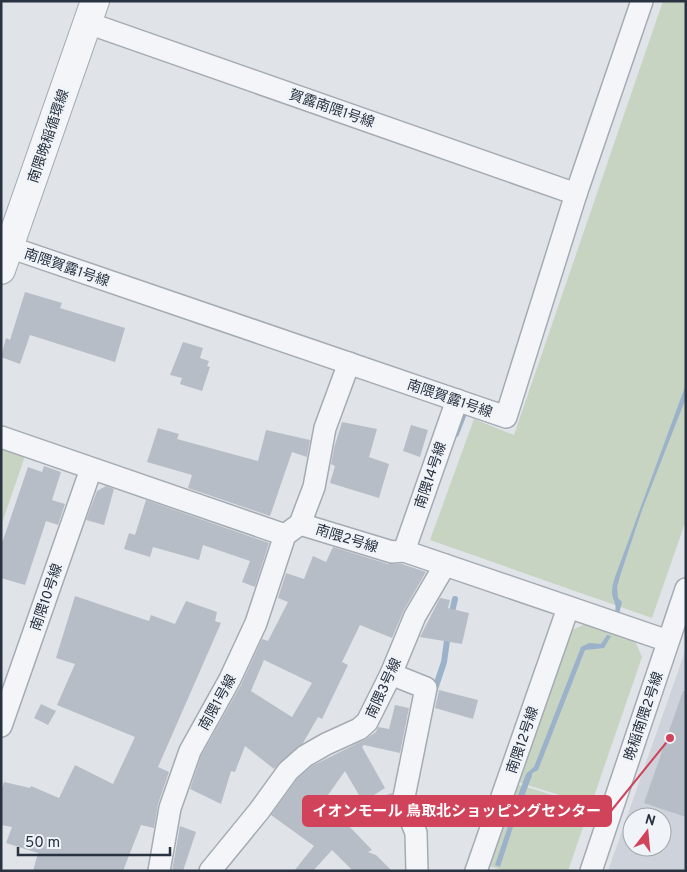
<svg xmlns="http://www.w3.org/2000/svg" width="687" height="872" viewBox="0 0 687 872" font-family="Overpass,'Noto Sans JP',sans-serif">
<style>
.built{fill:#ced3db;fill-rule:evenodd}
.green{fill:#c6d4c1}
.water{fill:#9bb2ca}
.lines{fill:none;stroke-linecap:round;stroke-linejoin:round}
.stream{stroke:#9bb2ca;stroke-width:6}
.building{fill:#b7bdc6;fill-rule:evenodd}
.minor-casing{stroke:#a5abb3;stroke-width:24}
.tertiary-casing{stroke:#a5abb3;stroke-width:30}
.minor{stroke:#f3f5f8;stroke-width:21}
.tertiary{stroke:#f3f5f8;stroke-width:28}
.labels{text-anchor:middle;stroke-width:5;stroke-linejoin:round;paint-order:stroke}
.street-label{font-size:14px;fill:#283241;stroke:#f0f3f7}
.leader{fill:none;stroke:#d1435a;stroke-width:2}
.callout-dot{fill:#d1435a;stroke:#f0f3f7;stroke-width:2}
.callout{fill:#d1435a;stroke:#d1435a;stroke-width:2}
.callout-label{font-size:15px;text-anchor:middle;font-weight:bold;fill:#fff}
</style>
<rect width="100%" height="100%" fill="#e0e4e9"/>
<path class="built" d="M686,648V871H608L682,660ZM632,817H662V847H632Z"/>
<g class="green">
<path d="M663,1H686V520L652,618L430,540L474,419L514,435Z"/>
<path d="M1,448L25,456L1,526Z"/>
<path d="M585,624L635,641L642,657L591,805L518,782L570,631Z"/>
<path d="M517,784L590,807L568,871H505L489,866Z"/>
</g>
<g class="water">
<path d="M686,384V398L642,510L621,573L617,587L618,598L622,602L619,614L615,612C617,603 613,601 612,593C612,585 615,576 618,569Z"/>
<path d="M607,635L611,636L604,648L585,650L538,770L531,774L528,783L523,782L528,772L534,767L581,647L589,643L601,644Z"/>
<path d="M521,788L525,790L500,867L495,865Z"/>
</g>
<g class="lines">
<g class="stream">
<path d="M456,434L463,416"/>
<path d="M451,616L455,599"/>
<path d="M434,692L444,662L448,634"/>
<path d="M521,796L529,775"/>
</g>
</g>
<g class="building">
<path d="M25,292L62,303L60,308L125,328L115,362L30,335L20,364L1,357L6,338L10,340Z"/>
<path d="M183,342L203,348L200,358L209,361L207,366L210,367L202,391L180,384L182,378L170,375Z"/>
<path d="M342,422L377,429L369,457L389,464L379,498L330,483L335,466L331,464L334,448Z"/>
<path d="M411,425L428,430L420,457L403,451Z"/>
<path d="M158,428L179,434L177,439L258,461L266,430L310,440L307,457L292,452L270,516L188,488L192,475L147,462Z"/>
<path d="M44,466L61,472L52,500L65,504L58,525L46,521L25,585L1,578V546L28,467L42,472Z"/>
<path d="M106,486L114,489L104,525L86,520L97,491Z"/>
<path d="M146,500L269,543L255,587L242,582L250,561L203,545L199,560L153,547L150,557L124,549L129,533L135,535Z"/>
<path d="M333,547L388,564H402L426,572L404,610L392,638L360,625L342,662L348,665L322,719L318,717L303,743L274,769L245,746L235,772L231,771L221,804L190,789L201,756L241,685L262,639L268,641L288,602L278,598L286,573L304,579L313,556L326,562ZM264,660L312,683L292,717L251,691Z"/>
<path d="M75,596L149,621L151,615L175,624L186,601L217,612L215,621L221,623L158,767L169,772L158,804L154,828L141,825L123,871H33L38,853L6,843L12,827L1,825V791L4,782L30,788L31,786L59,798L75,765L113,784L135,737L57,705L75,664L56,658Z"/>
<path d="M440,598L450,600L448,608L469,613L462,644L420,637Z"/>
<path d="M439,690L478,700L473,719L435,708Z"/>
<path d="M683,691H686V817L644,803Z"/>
<path d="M41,704L56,711L48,725L34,718Z"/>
<path d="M395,705L409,708L400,753L364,745L362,747L385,788L363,802L345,771L321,805L343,826L346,823L372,850L368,852L376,855L392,871H353L332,850L313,871H294L314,846L271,815L297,779L312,766L364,740L376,732L378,727L389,729Z"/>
<path d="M392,793L394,811L384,814L378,798Z"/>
<path d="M180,826L196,832L183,871H172Z"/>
</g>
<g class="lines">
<defs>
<g id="minor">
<path d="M88,23L576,194"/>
<path d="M9,247L506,417L576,194L642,1"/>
<path d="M1,437L285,535L300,524L392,552L404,551L668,641"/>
<path d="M300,524L314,487L325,428L349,363"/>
<path d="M404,551L457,400"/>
<path d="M391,674L426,688L404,797L405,805L416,833L417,871"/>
<path d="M1,726L91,469"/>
<path d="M159,871L170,808L190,751L230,679L256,623L285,535"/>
<path d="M210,871L259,811L288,771L305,756L326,744L359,729L367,722L391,674L415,616L445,565"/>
<path d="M476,871L568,608"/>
<path d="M591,871L686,589"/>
</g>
<path id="tertiary" d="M1,270L95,1"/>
</defs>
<use href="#minor" class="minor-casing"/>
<use href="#tertiary" class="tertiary-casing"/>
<use href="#minor" class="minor"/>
<use href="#tertiary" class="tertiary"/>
</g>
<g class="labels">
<g class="street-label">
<text transform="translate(332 108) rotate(19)" y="5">賀露南隈1号線</text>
<text transform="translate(48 136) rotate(-71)" y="5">南隈晩稲循環線</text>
<text transform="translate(67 267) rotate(19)" y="5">南隈賀露1号線</text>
<text transform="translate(450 398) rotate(19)" y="5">南隈賀露1号線</text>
<text transform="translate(430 475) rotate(-71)" y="5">南隈14号線</text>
<text transform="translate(347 538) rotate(17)" y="5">南隈2号線</text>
<text transform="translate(46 597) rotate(-71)" y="5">南隈10号線</text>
<text transform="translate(383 688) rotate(-65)" y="5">南隈3号線</text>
<text transform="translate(217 702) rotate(-61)" y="5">南隈1号線</text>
<text transform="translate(643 716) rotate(-71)" y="5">晩稲南隈2号線</text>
<text transform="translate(522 740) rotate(-71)" y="5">南隈12号線</text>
</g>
</g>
<path class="leader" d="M670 738L611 811"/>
<circle class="callout-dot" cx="670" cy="738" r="5"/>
<rect class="callout" x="303" y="796" width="308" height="30" rx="5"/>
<g class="callout-label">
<text x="457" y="816">イオンモール 鳥取北ショッピングセンター</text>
</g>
<rect width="687" height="872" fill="none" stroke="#283241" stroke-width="5"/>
<g transform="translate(647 832) rotate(16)"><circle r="24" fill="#f0f3f7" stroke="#a0a6ae"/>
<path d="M0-4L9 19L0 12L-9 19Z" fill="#d1435a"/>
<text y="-8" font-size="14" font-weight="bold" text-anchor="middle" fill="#283241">N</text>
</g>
<path d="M18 847v8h152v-8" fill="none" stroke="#283241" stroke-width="2.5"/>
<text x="25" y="847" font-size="15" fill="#283241" stroke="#f0f3f7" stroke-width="4" paint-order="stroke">50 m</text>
</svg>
